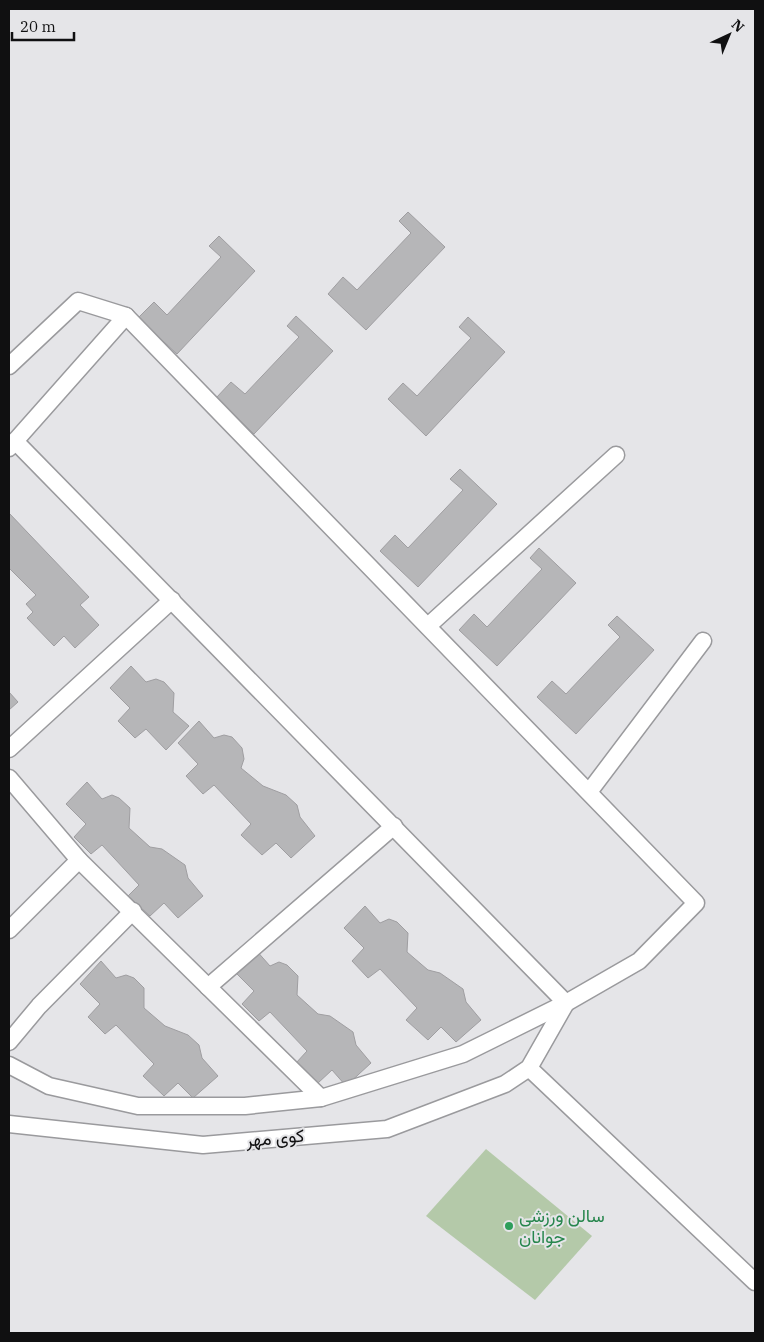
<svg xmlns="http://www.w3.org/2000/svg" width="764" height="1342" viewBox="0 0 764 1342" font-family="'IBM Plex Serif',Vazirmatn,serif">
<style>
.green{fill:#b4c9a9}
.building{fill:#b6b6b8;stroke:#9f9ea1}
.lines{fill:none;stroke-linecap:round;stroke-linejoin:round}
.street-casing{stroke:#9a9a9d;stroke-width:19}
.street{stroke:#fff;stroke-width:16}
.leisure-dot{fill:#2e9e5b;stroke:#e5e5e8;stroke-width:2}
.labels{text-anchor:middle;stroke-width:4;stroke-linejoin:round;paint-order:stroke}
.street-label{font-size:18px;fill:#101011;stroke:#e5e5e8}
.leisure-label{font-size:18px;fill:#27864d;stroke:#e5e5e8;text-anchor:start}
</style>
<rect width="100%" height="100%" fill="#e5e5e8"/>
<path class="green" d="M486,1149L592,1236L535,1300L426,1216Z"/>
<g class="building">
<path d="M408,212L445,247L366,330L328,294L343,277L357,290L411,233L399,221Z"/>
<path d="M219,236L255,271L177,354L138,318L154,302L167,315L221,257L209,246Z"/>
<path d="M296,316L333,351L254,434L216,398L231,382L245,394L299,337L287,326Z"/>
<path d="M468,317L505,352L426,436L388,399L403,383L417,396L471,338L459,327Z"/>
<path d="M460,469L497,504L418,587L380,551L395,535L408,548L463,490L450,479Z"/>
<path d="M9,513L89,597L80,605L99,625L75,648L64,636L54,646L27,618L33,612L26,604L36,595L9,568Z"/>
<path d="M539,548L576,583L497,666L459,630L474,614L487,627L542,569L530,558Z"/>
<path d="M617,616L654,650L576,734L537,697L552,681L566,694L620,637L608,625Z"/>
<path d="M131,666L146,682L156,679L164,682L174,693L173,712L189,726L166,750L146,729L135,738L118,721L130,708L110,688Z"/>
<path d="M9,692L18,702L9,710Z"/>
<path d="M199,721L214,738L224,735L232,737L242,748L244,759L241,768L263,786L286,795L297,805L300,817L315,836L291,858L276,843L262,855L241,835L251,824L214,785L203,794L186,776L198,764L178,743Z"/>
<path d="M87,782L102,799L112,795L119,798L130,808L129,828L150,847L162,849L185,865L188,878L203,896L178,918L164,903L150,916L128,896L139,885L102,845L91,854L74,837L86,824L66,804Z"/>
<path d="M365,906L380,923L389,919L397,922L408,933L407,952L428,970L440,973L463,989L466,1002L481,1020L456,1042L441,1027L428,1040L406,1020L417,1008L380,969L368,978L352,961L364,948L344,928Z"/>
<path d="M255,949L270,966L279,962L287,965L298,976L297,995L318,1014L330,1016L353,1032L356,1045L371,1063L346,1086L332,1070L318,1083L296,1063L307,1051L270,1012L259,1021L242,1004L254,991L234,971Z"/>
<path d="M101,961L116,978L126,975L134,978L144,988V1008L165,1026L188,1035L199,1045L202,1058L218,1076L193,1098L178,1083L164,1096L143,1076L154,1064L116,1025L105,1034L88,1017L100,1004L80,984Z"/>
</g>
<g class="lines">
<defs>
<g id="street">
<path d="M9,366L78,301L126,316"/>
<path d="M15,441L566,1003"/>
<path d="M9,448L126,316L696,903L639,961L566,1003L463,1054L321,1098L245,1106H138L49,1086L9,1065"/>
<path d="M428,626L616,455"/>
<path d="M9,749L172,600"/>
<path d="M9,778L79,860L9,930"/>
<path d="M589,792L703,641"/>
<path d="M79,860L321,1098"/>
<path d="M208,987L394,826"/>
<path d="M9,1042L39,1006L133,911"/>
<path d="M529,1068L755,1282"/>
<path d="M9,1124L203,1145L387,1129L505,1084L529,1068L566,1003"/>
</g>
</defs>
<use href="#street" class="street-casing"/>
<use href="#street" class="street"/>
</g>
<circle class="leisure-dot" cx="509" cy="1226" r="5"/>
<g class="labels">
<g class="street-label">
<text transform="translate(275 1138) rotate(-5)" y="6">کوی مهر</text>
</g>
<g class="leisure-label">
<text x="519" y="1222">سالن ورزشی<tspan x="519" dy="21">جوانان</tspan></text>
</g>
</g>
<rect width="764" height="1342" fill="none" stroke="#101011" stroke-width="20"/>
<g transform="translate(729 35) rotate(44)" stroke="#e5e5e8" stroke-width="4" paint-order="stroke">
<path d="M0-4L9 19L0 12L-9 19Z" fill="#101011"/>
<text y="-8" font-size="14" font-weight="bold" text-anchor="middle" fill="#101011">N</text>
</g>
<path d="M12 32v8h62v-8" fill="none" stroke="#101011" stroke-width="2.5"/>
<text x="20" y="32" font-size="15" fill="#101011" stroke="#e5e5e8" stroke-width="4" paint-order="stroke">20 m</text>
</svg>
